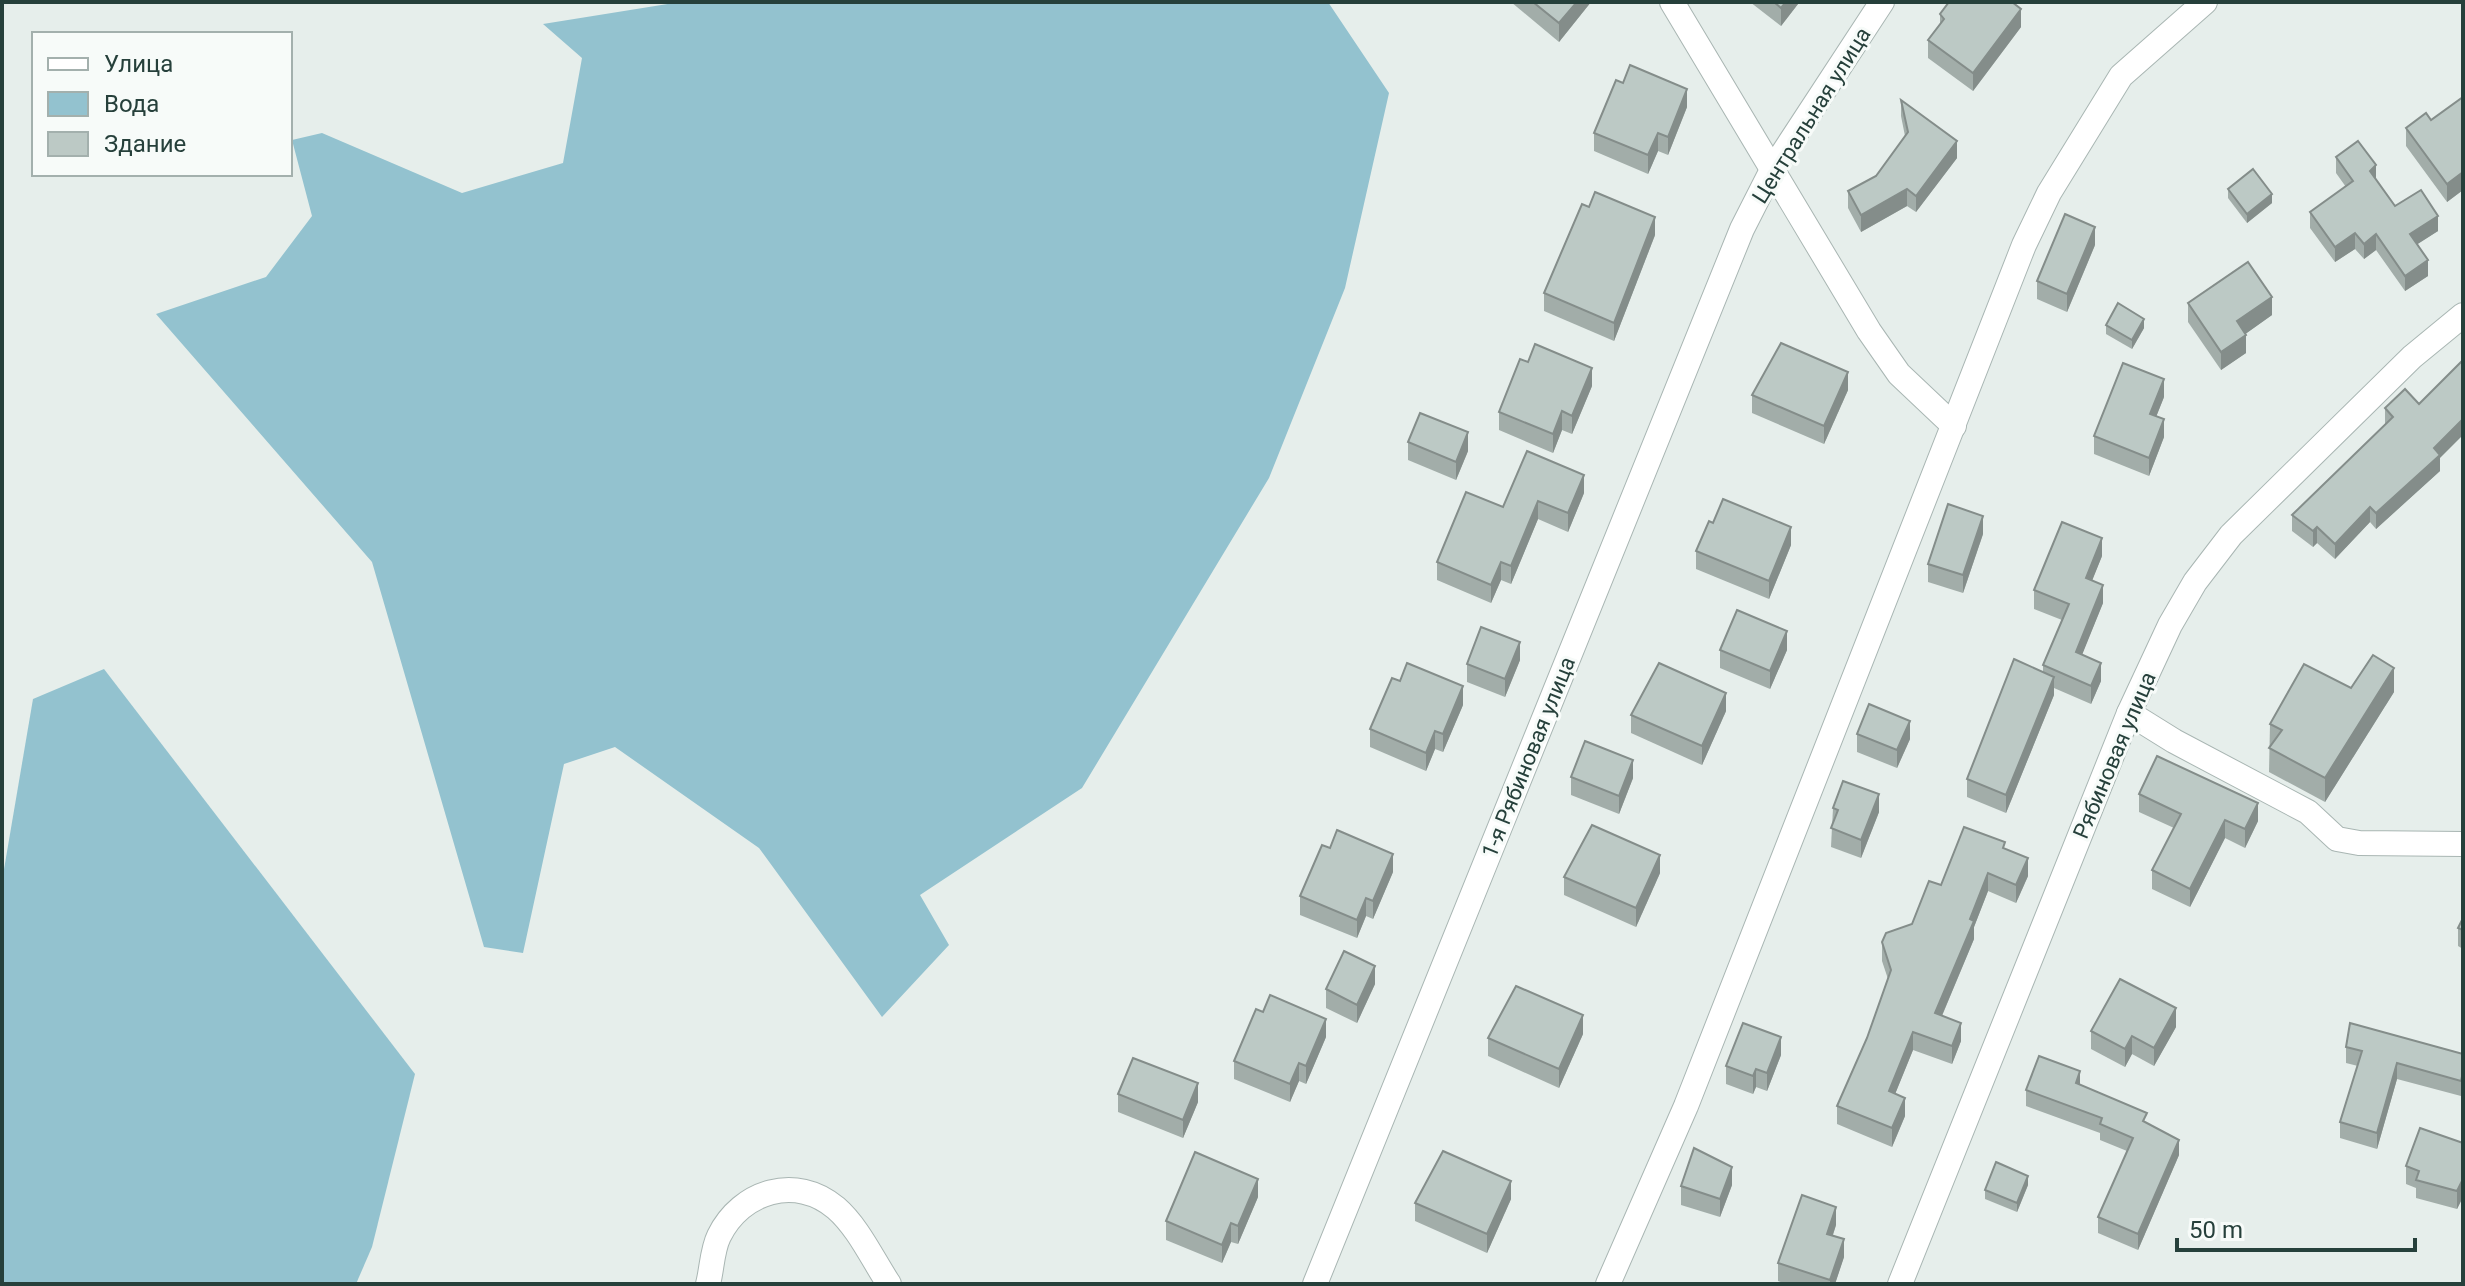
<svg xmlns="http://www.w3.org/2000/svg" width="2465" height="1286" viewBox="0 0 2465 1286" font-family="Roboto,sans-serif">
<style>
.water{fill:#93c2cf}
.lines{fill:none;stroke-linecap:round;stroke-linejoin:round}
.minor-casing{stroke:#a9b6b3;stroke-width:26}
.minor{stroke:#fff;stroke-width:24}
.wall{fill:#a2ada9}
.shaded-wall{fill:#848d8a}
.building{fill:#bcc9c5;stroke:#848d8a;stroke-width:2}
.labels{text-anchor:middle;stroke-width:6;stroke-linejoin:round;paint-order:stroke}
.street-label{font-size:22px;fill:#26403b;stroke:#f7fbf9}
</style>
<rect width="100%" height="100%" fill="#e6eeeb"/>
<g class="water">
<path d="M680,2H1328L1389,93L1345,288L1269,478L1082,788L920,895L949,945L882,1017L759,848L615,747L564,764L523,953L484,947L372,562L156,314L266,277L312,216L292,140L322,133L462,193L563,163L582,58L543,24Z"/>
<path d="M104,669L415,1074L372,1247L356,1284H2V881L33,699Z"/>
</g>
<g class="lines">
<defs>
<g id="minor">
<path d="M1672,2L1869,331L1899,374L1954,426"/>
<path d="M2129,713L2174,741L2308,812L2337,839L2359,843L2463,844"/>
<path d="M708,1284C712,1269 712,1250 719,1236C741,1191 796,1174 836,1208C858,1227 873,1260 889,1284"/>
<path d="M1315,1284L1742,229L1772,170L1882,2"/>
<path d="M1608,1284L1686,1106L2024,245L2049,193L2121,76L2205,2"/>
<path d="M1900,1284L2129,713L2170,625L2195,582L2231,535L2412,357L2463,315"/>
</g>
</defs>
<use href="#minor" class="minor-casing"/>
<use href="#minor" class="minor"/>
</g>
<g class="wall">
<path d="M1511,2H1591L1559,42Z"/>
<path d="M1750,2H1798V4L1781,26Z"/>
<path d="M1940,14L2021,27L1973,91L1928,58V40L1940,24Z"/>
<path d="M1623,83L1687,107L1668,155L1658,151L1648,174L1594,151V133Z"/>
<path d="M2463,97V190L2447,202L2406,146V128L2431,120Z"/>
<path d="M1901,100L1957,158L1916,212L1907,206L1861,232L1848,208V191L1876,176L1905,136L1901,116Z"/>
<path d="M2336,157L2376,179L2395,206L2438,231L2417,244L2428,276L2405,291L2376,250L2364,259L2355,249L2335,262L2310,228V212L2346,187L2336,173Z"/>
<path d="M2228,189L2272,203L2247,223L2228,198Z"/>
<path d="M1655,235L1614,341L1544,311V293Z"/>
<path d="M2095,245L2067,312L2037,299V281Z"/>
<path d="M2188,303L2272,315L2245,334L2246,353L2221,370L2188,322Z"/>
<path d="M2106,325L2144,328L2132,349L2106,334Z"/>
<path d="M1592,386L1572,434L1562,430L1553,453L1499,430V412Z"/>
<path d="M1848,390L1824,444L1752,413V395Z"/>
<path d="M2164,397L2156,417L2164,437L2149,476L2094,454V436Z"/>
<path d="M2385,408L2440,458V471L2376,529L2370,522L2335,559L2317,543L2313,547L2292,531V515L2385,424Z"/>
<path d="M1408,442L1468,451L1456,480L1408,460Z"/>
<path d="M1584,493L1568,532L1538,519L1511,584L1501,580L1491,603L1437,580V562L1503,507Z"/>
<path d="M1983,534L1963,593L1928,582V564Z"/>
<path d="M1791,545L1769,599L1696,569V551Z"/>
<path d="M2102,556L2092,580L2103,603L2082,654L2101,681L2091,704L2054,688V695L2006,813L1967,797V779L2043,672V665L2062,620L2034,609V590Z"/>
<path d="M1720,650H1787L1770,689L1720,668Z"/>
<path d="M1520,660L1505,697L1467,682V664Z"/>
<path d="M2351,688L2394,692L2325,802L2269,772L2270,724Z"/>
<path d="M1463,705L1443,752L1435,749L1426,771L1370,747V729Z"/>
<path d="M1726,711L1702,765L1631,733V715Z"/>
<path d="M1857,734L1910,739L1897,768L1857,752Z"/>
<path d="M1571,777L1633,778L1619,814L1571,795Z"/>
<path d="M2139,794L2258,821L2245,848L2225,838L2190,907L2152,889V870L2174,828L2139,812Z"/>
<path d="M1833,808L1879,812L1861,858L1831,847Z"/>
<path d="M2005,849L2028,876L2016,903L1988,891L1974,927V939L1942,1016L1961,1041L1952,1064L1913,1050L1895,1094L1905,1116L1892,1147L1837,1124V1106L1867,1038L1888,979L1882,961V942L1912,924L1941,885Z"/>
<path d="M1393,872L1373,919L1366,916L1357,938L1300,915V896Z"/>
<path d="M1660,873L1636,927L1564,895V877Z"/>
<path d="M2463,918V949L2458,946V928Z"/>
<path d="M1375,984L1357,1023L1326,1008V989Z"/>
<path d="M2176,1027L2154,1066L2132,1054L2125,1067L2091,1049V1031Z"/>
<path d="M1583,1034L1559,1088L1488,1056V1038Z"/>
<path d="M1326,1037L1306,1084L1299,1081L1290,1102L1234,1079V1061Z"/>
<path d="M2346,1047L2463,1054V1088L2461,1096L2397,1079L2377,1149L2340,1138V1122L2358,1066L2346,1063Z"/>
<path d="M1781,1055L1767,1091L1756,1087L1753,1094L1726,1084V1066Z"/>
<path d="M2080,1085L2147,1123L2179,1155L2138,1250L2098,1233V1217L2127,1151L2100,1140V1133L2026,1106V1090Z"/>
<path d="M1118,1094L1198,1102L1183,1138L1118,1112Z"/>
<path d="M2463,1143V1197L2457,1209L2416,1198V1188L2406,1184V1166Z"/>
<path d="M1732,1185L1720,1217L1681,1205V1186Z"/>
<path d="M2028,1185L2017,1212L1985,1199V1190Z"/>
<path d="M1258,1197L1238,1244L1231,1242L1222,1263L1166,1240V1221Z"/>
<path d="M1511,1199L1487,1253L1415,1221V1203Z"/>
<path d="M1836,1225L1833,1235L1844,1257L1835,1284H1786L1778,1281V1263Z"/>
</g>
<g class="shaded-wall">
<path d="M1577,2H1591L1559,42V23Z"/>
<path d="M1786,2H1798V4L1781,26V8Z"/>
<path d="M2021,9V27L1973,91V73Z"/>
<path d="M1687,89V107L1668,155V137Z"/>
<path d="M1658,133V151L1648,174V155Z"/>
<path d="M1957,141V158L1916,212V196Z"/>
<path d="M2376,165V180L2370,171Z"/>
<path d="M2463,172V190L2447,202V184Z"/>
<path d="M1907,189V206L1861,232V215Z"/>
<path d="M2272,194V203L2247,223V214Z"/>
<path d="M2438,216V231L2410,249V234Z"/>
<path d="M1655,217V235L1614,341V323Z"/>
<path d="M2095,227V245L2067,312V294Z"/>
<path d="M2355,233V249L2335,262V247Z"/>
<path d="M2376,234V250L2364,259V244Z"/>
<path d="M2428,260V276L2405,291V276Z"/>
<path d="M2272,297V315L2237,340V321Z"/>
<path d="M2144,319V328L2132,349V340Z"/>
<path d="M2246,335V353L2221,370V352Z"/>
<path d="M1592,368V386L1572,434V416Z"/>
<path d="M1848,372V390L1824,444V426Z"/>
<path d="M2164,379V397L2150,432V414Z"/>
<path d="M1562,411V430L1553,453V434Z"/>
<path d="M2164,419V437L2149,476V458Z"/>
<path d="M2463,419V435L2440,458V471L2376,529V513L2434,448Z"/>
<path d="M1468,432V451L1456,480V462Z"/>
<path d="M1584,475V493L1568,532V513Z"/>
<path d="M1538,501V519L1511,584V566Z"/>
<path d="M2370,507V522L2335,559V544Z"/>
<path d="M1983,516V534L1963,593V575Z"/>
<path d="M1791,527V545L1769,599V581Z"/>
<path d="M2317,527V543L2313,547V531Z"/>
<path d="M2102,538V556L2086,596V578Z"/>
<path d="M1501,562V580L1491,603V585Z"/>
<path d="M2103,585V603L2076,670V652Z"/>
<path d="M1787,631V650L1770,689V671Z"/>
<path d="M1520,642V660L1505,697V679Z"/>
<path d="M2101,663V681L2091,704V686Z"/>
<path d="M2394,668V692L2325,802V778Z"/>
<path d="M2054,677V695L2006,813V795Z"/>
<path d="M1463,686V705L1443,752V734Z"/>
<path d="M1726,693V711L1702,765V746Z"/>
<path d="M1910,721V739L1897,768V750Z"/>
<path d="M1435,731V749L1426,771V753Z"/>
<path d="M1633,760V778L1619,814V796Z"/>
<path d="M1879,794V812L1861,858V840Z"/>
<path d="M2258,803V821L2245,848V829Z"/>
<path d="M2225,820V838L2190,907V889Z"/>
<path d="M1393,854V872L1373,919V901Z"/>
<path d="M1660,855V873L1636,927V908Z"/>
<path d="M2028,858V876L2016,903V885Z"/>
<path d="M1988,873V891L1974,927V939L1935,1032V1013Z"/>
<path d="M1366,898V916L1357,938V920Z"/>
<path d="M1375,966V984L1357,1023V1005Z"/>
<path d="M2176,1008V1027L2154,1066V1048Z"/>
<path d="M1583,1015V1034L1559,1088V1069Z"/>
<path d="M1326,1019V1037L1306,1084V1066Z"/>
<path d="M1961,1023V1041L1952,1064V1046Z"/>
<path d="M1913,1032V1050L1889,1109V1091Z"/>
<path d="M2132,1036V1054L2125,1067V1049Z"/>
<path d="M1781,1037V1055L1767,1091V1073Z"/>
<path d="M1299,1063V1081L1290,1102V1084Z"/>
<path d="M2397,1063V1079L2377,1149V1133Z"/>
<path d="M1756,1069V1087L1753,1094V1076Z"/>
<path d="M2080,1071V1087L2076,1083Z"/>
<path d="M2463,1072V1088L2461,1096V1081Z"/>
<path d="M1198,1083V1102L1183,1138V1120Z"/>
<path d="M1905,1098V1116L1892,1147V1128Z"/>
<path d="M2179,1140V1155L2138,1250V1234Z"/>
<path d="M1732,1167V1185L1720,1217V1199Z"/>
<path d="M2028,1176V1185L2017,1212V1203Z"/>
<path d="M1258,1179V1197L1238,1244V1226Z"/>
<path d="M2463,1179V1197L2457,1209V1191Z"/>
<path d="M1511,1181V1199L1487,1253V1234Z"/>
<path d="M1836,1207V1225L1827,1252V1234Z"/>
<path d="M1231,1223V1242L1222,1263V1245Z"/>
<path d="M1844,1239V1257L1835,1284H1830V1280Z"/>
</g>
<g class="building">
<path d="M1533,2H1577L1559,23Z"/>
<path d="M1774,2H1786L1781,8Z"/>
<path d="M1949,2H2012L2021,9L1973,73L1928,40L1944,19L1940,14Z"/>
<path d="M1630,65L1687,89L1668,137L1658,133L1648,155L1594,133L1616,80L1623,83Z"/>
<path d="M2463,97V172L2447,184L2406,128L2426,113L2431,120Z"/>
<path d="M1901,100L1957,141L1916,196L1907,189L1861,215L1848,191L1876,176L1908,132Z"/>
<path d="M2358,141L2376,165L2370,171L2395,206L2421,190L2438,216L2410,234L2428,260L2405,276L2376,234L2364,244L2355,233L2335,247L2310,212L2353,181L2336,157Z"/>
<path d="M2253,169L2272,194L2247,214L2228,189Z"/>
<path d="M1595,192L1655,217L1614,323L1544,293L1582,204L1589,207Z"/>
<path d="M2065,214L2095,227L2067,294L2037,281Z"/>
<path d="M2248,262L2272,297L2237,321L2246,335L2221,352L2188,303Z"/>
<path d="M2118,303L2144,319L2132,340L2106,325Z"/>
<path d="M1781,343L1848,372L1824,426L1752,395Z"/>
<path d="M1535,344L1592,368L1572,416L1562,411L1553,434L1499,412L1520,359L1528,362Z"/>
<path d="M2462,361L2463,362V419L2434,448L2440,455L2376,513L2370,507L2335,544L2317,527L2313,531L2292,515L2393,417L2385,408L2405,389L2419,404Z"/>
<path d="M2123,363L2164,379L2150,414L2164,419L2149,458L2094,436Z"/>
<path d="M1420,413L1468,432L1456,462L1408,442Z"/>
<path d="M1527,451L1584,475L1568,513L1538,501L1511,566L1501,562L1491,585L1437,562L1466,492L1503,507Z"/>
<path d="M1723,499L1791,527L1769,581L1696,551L1709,521L1713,523Z"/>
<path d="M1948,504L1983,516L1963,575L1928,564Z"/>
<path d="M2062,522L2102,538L2086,578L2103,585L2076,652L2101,663L2091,686L2043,665L2069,604L2034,590Z"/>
<path d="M1737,610L1787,631L1770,671L1720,650Z"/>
<path d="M1481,627L1520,642L1505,679L1467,664Z"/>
<path d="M2373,655L2394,668L2325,778L2269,748L2282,730L2270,724L2304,664L2351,688Z"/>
<path d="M2014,659L2054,677L2006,795L1967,779Z"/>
<path d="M1407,663L1463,686L1443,734L1435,731L1426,753L1370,729L1392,678L1400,681Z"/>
<path d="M1659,663L1726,693L1702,746L1631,715Z"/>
<path d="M1869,704L1910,721L1897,750L1857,734Z"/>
<path d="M1585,741L1633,760L1619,796L1571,777Z"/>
<path d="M2157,756L2258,803L2245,829L2225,820L2190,889L2152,870L2181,814L2139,794Z"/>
<path d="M1843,781L1879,794L1861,840L1831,828L1838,810L1833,808Z"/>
<path d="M1592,825L1660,855L1636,908L1564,877Z"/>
<path d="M1964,827L2005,842L2003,848L2028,858L2016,885L1988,873L1970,919L1974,921L1935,1013L1961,1023L1952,1046L1913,1032L1889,1091L1905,1098L1892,1128L1837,1106L1867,1038L1891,970L1882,942L1886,933L1912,924L1929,881L1941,885Z"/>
<path d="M1337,830L1393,854L1373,901L1366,898L1357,920L1300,896L1322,845L1330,848Z"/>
<path d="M2463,918V930L2458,928Z"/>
<path d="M1344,951L1375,966L1357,1005L1326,989Z"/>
<path d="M2120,979L2176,1008L2154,1048L2132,1036L2125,1049L2091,1031Z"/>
<path d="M1516,986L1583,1015L1559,1069L1488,1038Z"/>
<path d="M1270,995L1326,1019L1306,1066L1299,1063L1290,1084L1234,1061L1256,1009L1263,1012Z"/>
<path d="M1743,1023L1781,1037L1767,1073L1756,1069L1753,1076L1726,1066Z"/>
<path d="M2350,1023L2463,1054V1072L2461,1081L2397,1063L2377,1133L2340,1122L2362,1051L2346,1047Z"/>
<path d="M2039,1056L2080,1071L2076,1083L2147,1113L2143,1121L2179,1140L2138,1234L2098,1217L2133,1138L2100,1124L2102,1118L2026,1090Z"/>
<path d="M1133,1058L1198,1083L1183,1120L1118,1094Z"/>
<path d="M2420,1128L2463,1143V1179L2457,1191L2416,1180L2419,1171L2406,1166Z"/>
<path d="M1694,1148L1732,1167L1720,1199L1681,1186Z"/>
<path d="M1443,1151L1511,1181L1487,1234L1415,1203Z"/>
<path d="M1195,1152L1258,1179L1238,1226L1231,1223L1222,1245L1166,1221Z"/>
<path d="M1996,1162L2028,1176L2017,1203L1985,1190Z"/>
<path d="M1802,1195L1836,1207L1827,1234L1844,1239L1830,1280L1778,1263Z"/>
</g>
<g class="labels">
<g class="street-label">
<text transform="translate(1811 115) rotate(-58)" y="8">Центральная улица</text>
<text transform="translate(2114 755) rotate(-67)" y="8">Рябиновая улица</text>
<text transform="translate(1528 757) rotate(-68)" y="8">1-я Рябиновая улица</text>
</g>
</g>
<rect width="2465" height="1286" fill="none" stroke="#26403b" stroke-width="8"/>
<rect x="32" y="32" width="260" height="144" fill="#f7fbf9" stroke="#a3b0ad" stroke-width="2"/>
<rect x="48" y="58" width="40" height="12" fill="#ffffff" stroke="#a3b0ad" stroke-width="2"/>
<text x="104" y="72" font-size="24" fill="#26403b">Улица</text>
<rect x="48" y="92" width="40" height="24" fill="#93c2cf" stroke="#a3b0ad" stroke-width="2"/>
<text x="104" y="112" font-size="24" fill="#26403b">Вода</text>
<rect x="48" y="132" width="40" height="24" fill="#bcc9c5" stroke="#a3b0ad" stroke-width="2"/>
<text x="104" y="152" font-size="24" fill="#26403b">Здание</text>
<path d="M2177 1238v12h238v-12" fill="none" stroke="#26403b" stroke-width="4"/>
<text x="2189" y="1238" font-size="24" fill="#26403b" stroke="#f7fbf9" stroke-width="6" paint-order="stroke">50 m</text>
</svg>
